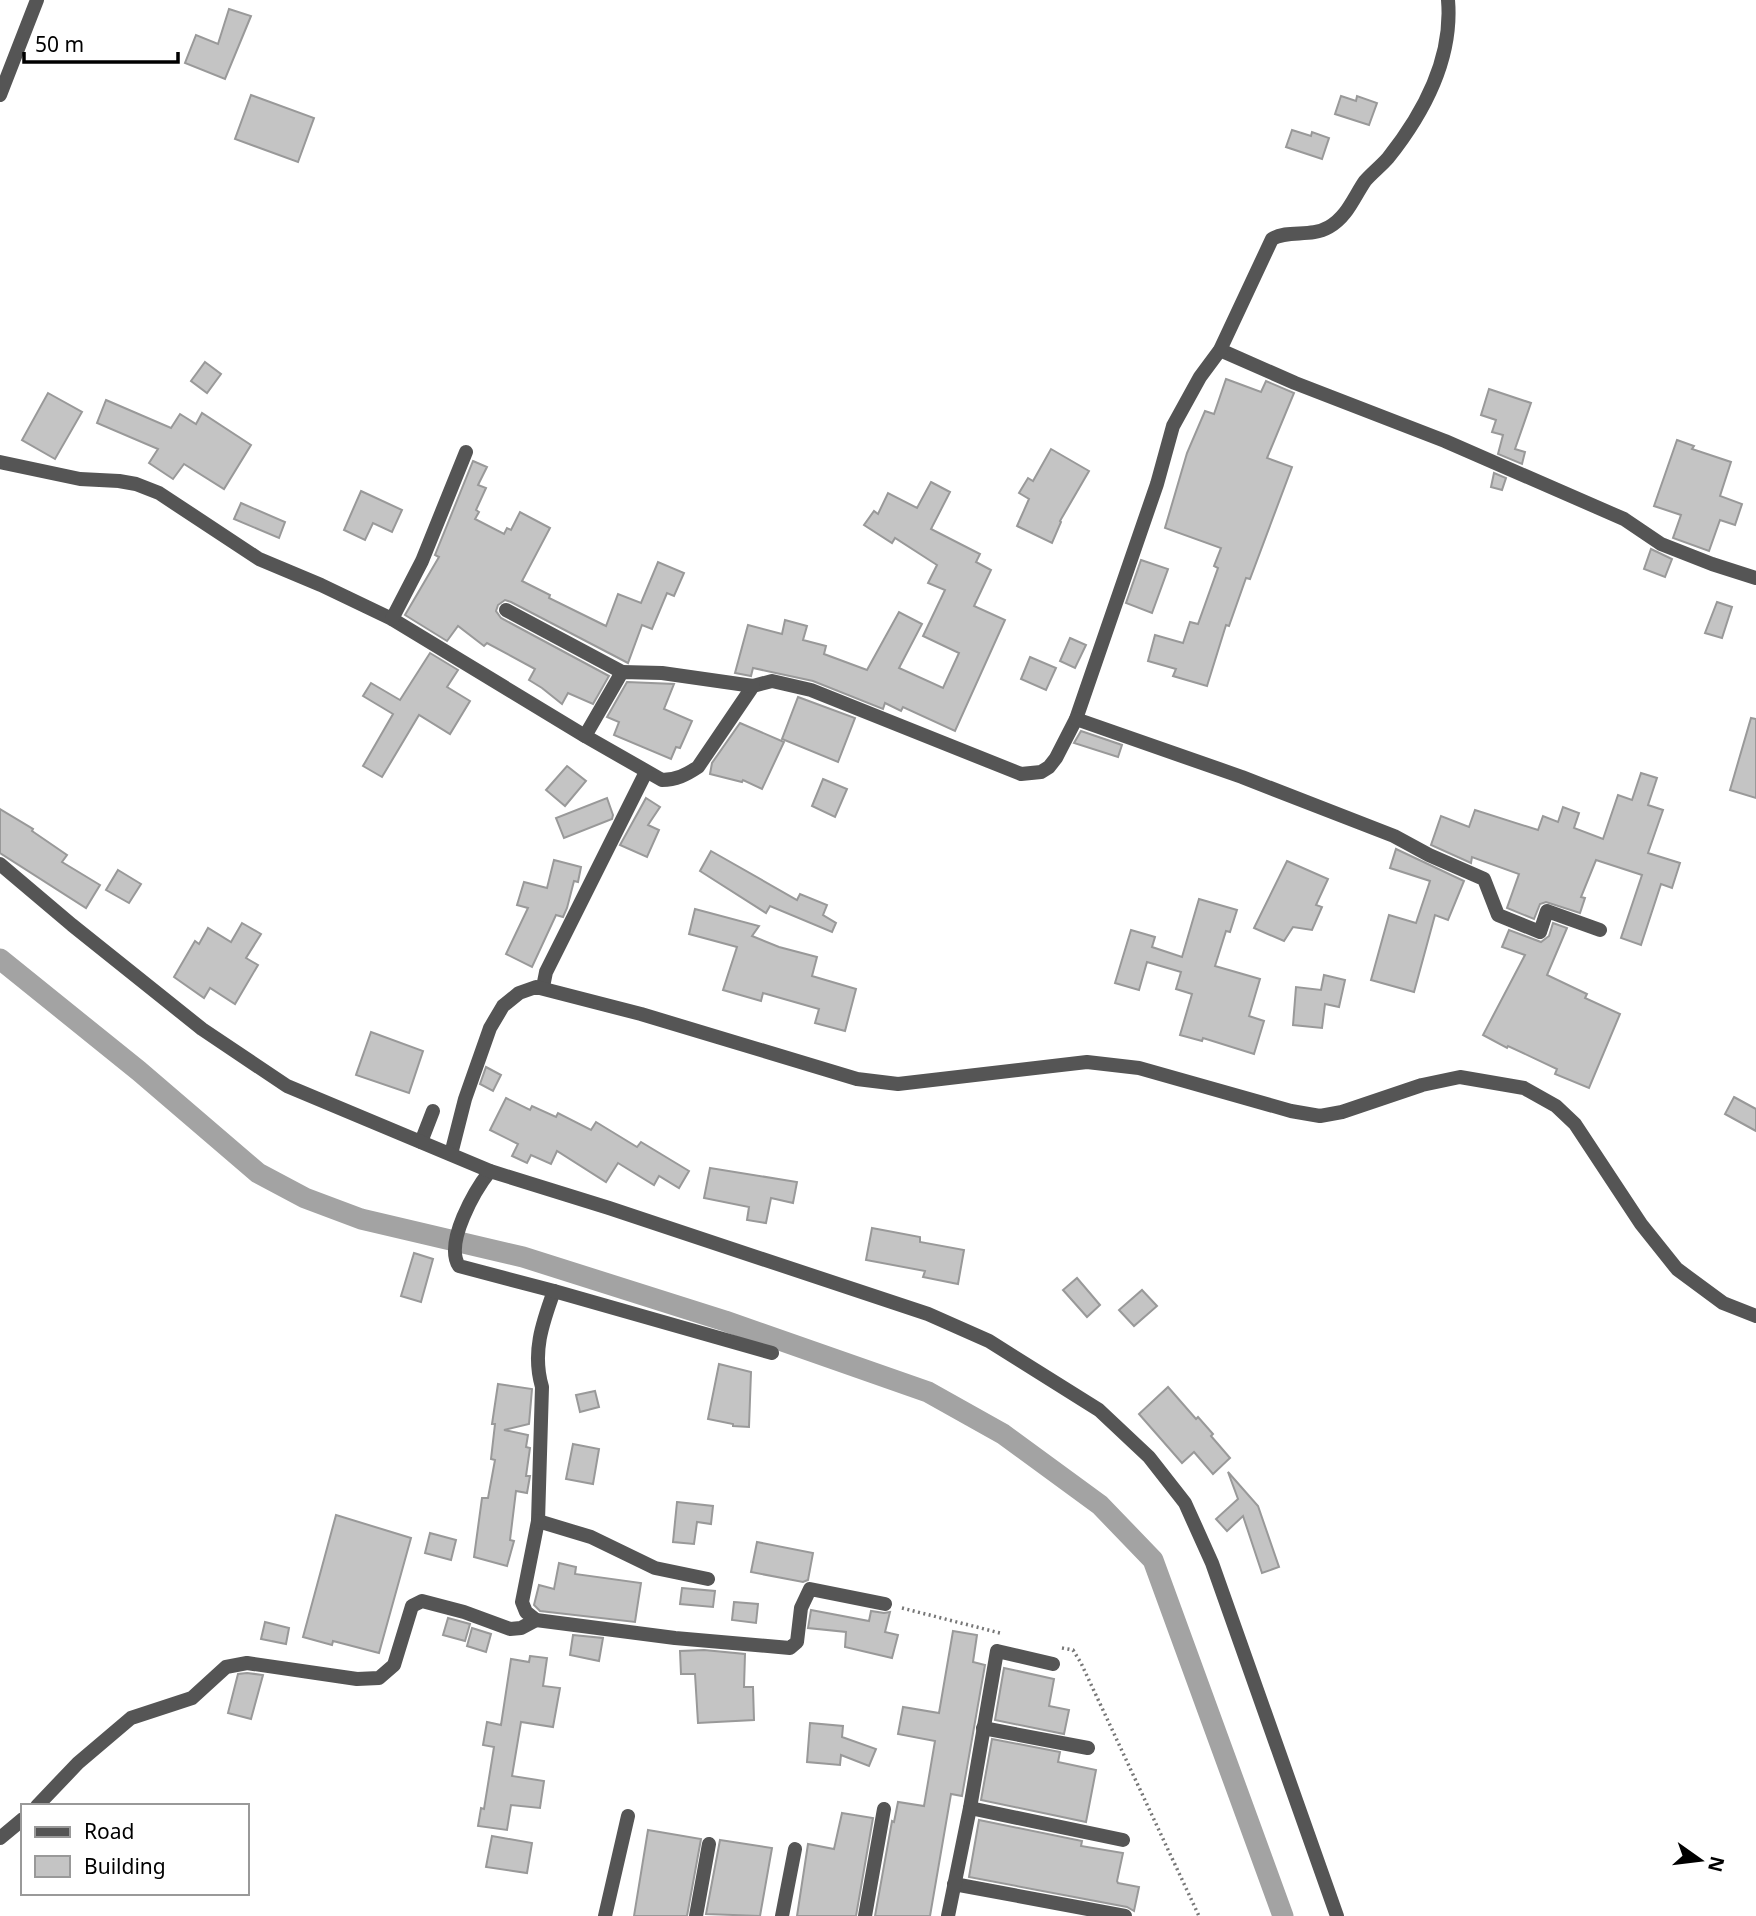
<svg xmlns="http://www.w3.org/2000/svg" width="1756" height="1916" viewBox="0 0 1756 1916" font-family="'Noto Sans',sans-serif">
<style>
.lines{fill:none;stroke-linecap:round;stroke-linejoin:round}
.canal{stroke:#a3a3a3;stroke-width:21}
.building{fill:#c4c4c4;stroke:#999;stroke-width:2}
.path{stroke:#777;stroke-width:3.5;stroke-dasharray:2 3.5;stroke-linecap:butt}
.minor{stroke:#555;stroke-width:14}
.tertiary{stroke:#555;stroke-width:14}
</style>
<rect width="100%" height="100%" fill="#fff"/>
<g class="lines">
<path class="canal" d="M0,959L139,1071L258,1173L305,1198L361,1219L523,1257L725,1321L928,1392L1003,1434L1100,1505L1153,1560L1283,1916"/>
</g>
<g class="building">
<path d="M229,9L251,16L225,79L185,63L196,35L218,44Z"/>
<path d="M251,95L314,118L298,162L235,139Z"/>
<path d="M1341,96L1356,101L1357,96L1377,103L1369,125L1335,114Z"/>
<path d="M1292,130L1311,136L1312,132L1329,138L1322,159L1286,147Z"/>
<path d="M205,362L221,374L207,393L191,381Z"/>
<path d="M1226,379L1261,392L1266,381L1294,393L1267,458L1292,467L1250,579L1246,578L1229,626L1226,625L1207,686L1173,676L1176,669L1148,661L1155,635L1183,643L1190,622L1198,624L1218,568L1214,566L1221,548L1165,528L1187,453L1205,411L1214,414Z"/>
<path d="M1489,389L1531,403L1515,449L1525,452L1522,464L1498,454L1503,435L1492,432L1496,420L1481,415Z"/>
<path d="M48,393L82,412L55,459L22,440Z"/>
<path d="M106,400L171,428L180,414L196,424L202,413L251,445L224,489L184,464L173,479L149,463L158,449L97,423Z"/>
<path d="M1677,440L1694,446L1692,449L1731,462L1720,496L1742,504L1735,525L1720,520L1709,551L1673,538L1681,515L1654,506Z"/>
<path d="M1051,449L1089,471L1060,521L1061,522L1052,543L1017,526L1029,499L1019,493L1028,478L1033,481Z"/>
<path d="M473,461L487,467L478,485L486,488L476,510L479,512L475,519L504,534L507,528L511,530L520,512L550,528L522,581L550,595L549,598L606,626L618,594L641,603L658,562L684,573L674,596L667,593L652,629L642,625L628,663L511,602L505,600L498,605L496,611L501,618L609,676L593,704L568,693L562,704L542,688L529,680L535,669L487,643L484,646L458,626L447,641L405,615L439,557L435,555Z"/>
<path d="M1494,473L1506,478L1502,490L1491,487Z"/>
<path d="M931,482L950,492L931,529L980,554L976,562L991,570L974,606L1005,620L955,731L903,707L901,711L885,703L883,709L813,681L753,668L751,676L735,673L748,625L782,634L785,620L807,626L803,640L826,646L824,654L867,670L899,612L922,624L899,668L943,688L959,653L923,636L945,590L928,583L937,565L895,538L892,543L864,525L874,511L878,514L888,493L917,508Z"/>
<path d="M361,491L402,510L392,532L373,523L365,540L344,530Z"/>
<path d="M241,503L285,522L279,538L234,519Z"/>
<path d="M1651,549L1672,559L1665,577L1644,569Z"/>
<path d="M1141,560L1168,569L1152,613L1126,603Z"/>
<path d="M1717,602L1732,607L1722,638L1705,633Z"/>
<path d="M1070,638L1086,645L1075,668L1060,661Z"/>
<path d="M430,653L458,670L447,687L470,701L450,734L419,715L382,777L363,766L393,714L363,696L371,683L400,700Z"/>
<path d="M1030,657L1056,668L1046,690L1021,679Z"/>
<path d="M627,682L674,684L664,709L692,721L680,748L676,747L671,759L614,735L619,722L607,717Z"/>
<path d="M798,697L855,718L838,762L782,739Z"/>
<path d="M1751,718L1756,719V798L1730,790Z"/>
<path d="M740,723L784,742L762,789L743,780L742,782L710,774L712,763Z"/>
<path d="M1081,731L1122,745L1118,757L1074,743Z"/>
<path d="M567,766L586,781L565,806L546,790Z"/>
<path d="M1641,773L1657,778L1648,805L1663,810L1648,853L1680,863L1672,888L1661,884L1641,945L1621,938L1642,875L1596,860L1581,897L1585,898L1580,913L1546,902L1540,904L1534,919L1507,908L1519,874L1472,857L1471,863L1431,845L1441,816L1469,827L1475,810L1538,830L1543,816L1558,822L1563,807L1579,813L1574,828L1603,839L1618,795L1632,800Z"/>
<path d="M823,779L847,789L835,817L812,806Z"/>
<path d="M607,798L613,815L612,819L564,838L556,818Z"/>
<path d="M646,798L660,807L648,825L659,830L647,857L620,845Z"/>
<path d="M0,809L33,829L32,831L67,855L62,862L100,885L86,908L0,853Z"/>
<path d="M1396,849L1464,881L1448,920L1435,915L1414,992L1371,980L1389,915L1416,923L1430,881L1390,868Z"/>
<path d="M711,851L797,900L800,894L827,905L823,915L836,923L832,932L770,906L766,913L700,871Z"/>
<path d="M554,860L581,867L578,882L574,881L567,908L563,917L556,915L532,967L506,954L528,908L517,905L524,882L547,888Z"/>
<path d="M1287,861L1328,879L1316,905L1322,907L1312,930L1293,927L1284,941L1254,928Z"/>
<path d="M118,870L141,884L129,903L106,890Z"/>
<path d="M1199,899L1237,910L1230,932L1226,931L1215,966L1260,979L1249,1016L1264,1021L1254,1054L1203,1038L1202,1041L1180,1035L1192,994L1176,989L1181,972L1147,962L1139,990L1115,983L1131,930L1155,937L1152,947L1182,957Z"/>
<path d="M695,909L759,926L752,936L779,947L817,957L812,976L856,989L845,1031L815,1023L819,1009L763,993L761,1001L723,990L737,947L689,934Z"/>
<path d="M242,923L261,934L246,958L258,965L235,1004L210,988L204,998L174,977L195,941L199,944L208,928L231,942Z"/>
<path d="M1553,923L1567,928L1547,975L1587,994L1585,998L1620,1014L1589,1088L1555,1074L1557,1069L1508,1046L1507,1048L1483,1035L1525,955L1502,947L1509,930L1541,942L1549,936Z"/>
<path d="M1324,975L1345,980L1339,1007L1325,1004L1322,1028L1293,1025L1296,987L1321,990Z"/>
<path d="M371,1032L423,1051L409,1093L356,1075Z"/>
<path d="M486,1067L501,1075L493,1091L480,1084Z"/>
<path d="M1734,1097L1756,1109V1131L1725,1114Z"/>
<path d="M506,1098L530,1110L532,1106L556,1117L558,1113L591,1130L596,1122L637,1147L641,1142L689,1171L679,1188L659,1176L654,1185L618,1163L606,1182L557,1151L551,1164L531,1155L527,1163L512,1156L518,1144L490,1130Z"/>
<path d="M710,1168L797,1182L793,1203L771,1198L766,1223L747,1220L749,1207L704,1198Z"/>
<path d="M872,1228L920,1237V1242L964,1250L958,1284L923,1277L925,1271L866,1260Z"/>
<path d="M414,1253L433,1259L421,1302L401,1296Z"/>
<path d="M1077,1278L1100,1305L1087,1317L1063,1290Z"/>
<path d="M1142,1290L1157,1306L1134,1326L1119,1310Z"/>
<path d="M719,1364L751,1372L749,1427L733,1426V1424L708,1419Z"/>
<path d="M498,1384L532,1389L529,1424L504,1430L528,1435L526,1447L530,1448L526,1476H530L527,1493L516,1491L510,1540L514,1541L507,1566L474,1557L482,1498H488L495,1460L491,1459L495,1424H492Z"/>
<path d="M1168,1387L1196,1419L1198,1417L1213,1434L1211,1436L1230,1458L1213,1474L1194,1452L1182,1463L1139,1414Z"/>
<path d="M595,1391L599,1407L580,1412L576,1395Z"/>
<path d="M573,1444L599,1449L593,1484L566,1479Z"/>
<path d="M1228,1472L1258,1506L1279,1567L1262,1573L1243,1516L1227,1531L1216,1519L1238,1499Z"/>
<path d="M677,1502L713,1506L711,1524L697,1522L694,1544L673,1542Z"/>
<path d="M336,1515L411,1538L379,1653L333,1641L332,1645L303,1637Z"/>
<path d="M430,1533L456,1540L451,1560L425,1553Z"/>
<path d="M757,1542L813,1553L808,1580L803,1582L751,1572Z"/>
<path d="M559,1563L576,1567L575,1574L641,1583L635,1622L540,1611L534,1605L539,1585L554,1589Z"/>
<path d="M682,1588L715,1591L713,1607L680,1604Z"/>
<path d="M734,1602L758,1604L756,1623L732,1620Z"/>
<path d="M811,1610L869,1621L871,1611L884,1613L890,1612L885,1632L898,1635L892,1658L845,1647L846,1632L808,1628Z"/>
<path d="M448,1618L470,1624L465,1641L443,1635Z"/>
<path d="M265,1622L289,1628L286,1644L261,1639Z"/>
<path d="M472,1628L491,1634L486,1652L467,1646Z"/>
<path d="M953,1631L977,1635L973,1662L985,1665L962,1796L951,1794L930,1916H875L892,1821L894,1822L898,1802L924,1806L935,1741L898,1734L903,1707L939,1713Z"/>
<path d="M573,1635L603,1638L599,1661L570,1655Z"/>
<path d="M704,1650L745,1654L744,1687H753L754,1720L698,1723L695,1674H681L680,1651Z"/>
<path d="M530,1656L547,1658L543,1686L560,1688L553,1727L521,1722L512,1776L544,1781L540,1808L511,1805L507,1830L478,1826L481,1808L484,1809L494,1747L483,1745L487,1722L501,1725L511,1659L529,1662Z"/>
<path d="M1004,1668L1054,1679L1049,1706L1069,1710L1064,1734L995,1720Z"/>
<path d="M247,1673L263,1675L251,1719L228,1713L238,1674Z"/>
<path d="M810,1723L843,1726L842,1737L876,1749L869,1766L841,1755L840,1765L807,1762Z"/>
<path d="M992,1739L1060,1752L1058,1762L1096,1770L1086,1822L981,1800Z"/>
<path d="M842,1813L873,1818L856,1916H797L808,1844L834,1849Z"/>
<path d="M979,1820L1082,1841L1081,1846L1123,1853L1117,1881L1118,1883L1139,1887L1134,1911L1127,1907L969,1877Z"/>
<path d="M648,1830L701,1839L687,1916H634Z"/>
<path d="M492,1836L532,1843L527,1873L486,1867Z"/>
<path d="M720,1840L772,1848L760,1916L706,1914Z"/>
</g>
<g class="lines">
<g class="path">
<path d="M902,1608L1000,1633"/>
<path d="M1062,1648L1073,1650L1081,1663L1199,1916"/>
</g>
<g class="minor">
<path d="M0,95L37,0"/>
<path d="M1220,350L1295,383L1445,441L1624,519L1661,544L1712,564L1756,578"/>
<path d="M0,462L80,479L119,481L136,484L159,493L259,559L321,585L392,619L585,736L662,780C676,780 686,775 698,767L753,686L772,681L811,690L1021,774L1041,772L1049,767L1056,758L1076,719L1157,484L1173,426L1200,377L1220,350L1272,239C1289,229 1310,238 1329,227C1347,217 1354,197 1365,181C1372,173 1381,166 1388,158C1423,114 1453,58 1448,0"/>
<path d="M506,610L622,672"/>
<path d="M392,619L422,561L466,452"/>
<path d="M1076,719L1242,777L1394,836L1429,855L1484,879L1498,915L1540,932L1547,911L1600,930"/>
<path d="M585,736L622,672L662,673L753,686"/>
<path d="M543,987L546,972L646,772"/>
<path d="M421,1142L433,1111"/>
<path d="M451,1154L465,1099L490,1028L503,1006L519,993L536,987L641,1014L857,1079L898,1084L1087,1062L1139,1068L1291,1111L1320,1116L1342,1112L1422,1085L1460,1077L1524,1088L1556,1106L1575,1124L1641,1224L1677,1269L1723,1303L1756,1316"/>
<path d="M490,1171C475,1190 444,1243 459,1266L554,1291C542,1324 532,1353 542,1387L538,1521L522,1602L526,1612L536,1620L675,1638L790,1648L797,1642L801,1608L810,1589L885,1604"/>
<path d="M554,1291L772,1353"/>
<path d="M538,1521L591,1537L655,1568L708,1579"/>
<path d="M983,1728L1088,1748"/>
<path d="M37,1806L78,1763L131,1718L192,1698L226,1667L247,1663L357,1679L379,1678L394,1665L412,1606L422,1601L464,1612L510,1629L521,1628L536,1620"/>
<path d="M970,1808L1123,1840"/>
<path d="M0,1838L23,1819"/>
<path d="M954,1884L1125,1916"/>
<path d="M605,1916L628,1816"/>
<path d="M696,1916L709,1844"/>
<path d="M782,1916L795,1849"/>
<path d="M865,1916L884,1809"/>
<path d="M948,1916L970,1808L997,1651L1053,1664"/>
</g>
<path class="tertiary" d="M0,864L72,925L202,1029L287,1086L490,1171L609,1208L928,1314L989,1341L1099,1410L1149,1457L1185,1503L1212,1563L1337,1916"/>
</g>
<rect x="21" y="1804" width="228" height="91" fill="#ffffff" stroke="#999999" stroke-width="2"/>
<rect x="35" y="1827" width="35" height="10" fill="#555555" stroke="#999999" stroke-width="2"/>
<text x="84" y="1839" font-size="21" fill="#000000">Road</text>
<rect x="35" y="1856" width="35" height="21" fill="#c4c4c4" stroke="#999999" stroke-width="2"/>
<text x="84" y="1874" font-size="21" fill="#000000">Building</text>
<g transform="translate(1700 1860) rotate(104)" stroke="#ffffff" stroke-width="5" paint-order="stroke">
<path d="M0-5L12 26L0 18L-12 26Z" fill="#000000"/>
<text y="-10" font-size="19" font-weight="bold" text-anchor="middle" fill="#000000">N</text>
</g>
<path d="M24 52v10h154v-10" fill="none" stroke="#000000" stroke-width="3.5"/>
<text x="35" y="52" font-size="21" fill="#000000" stroke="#ffffff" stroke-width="5" paint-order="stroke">50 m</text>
</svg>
